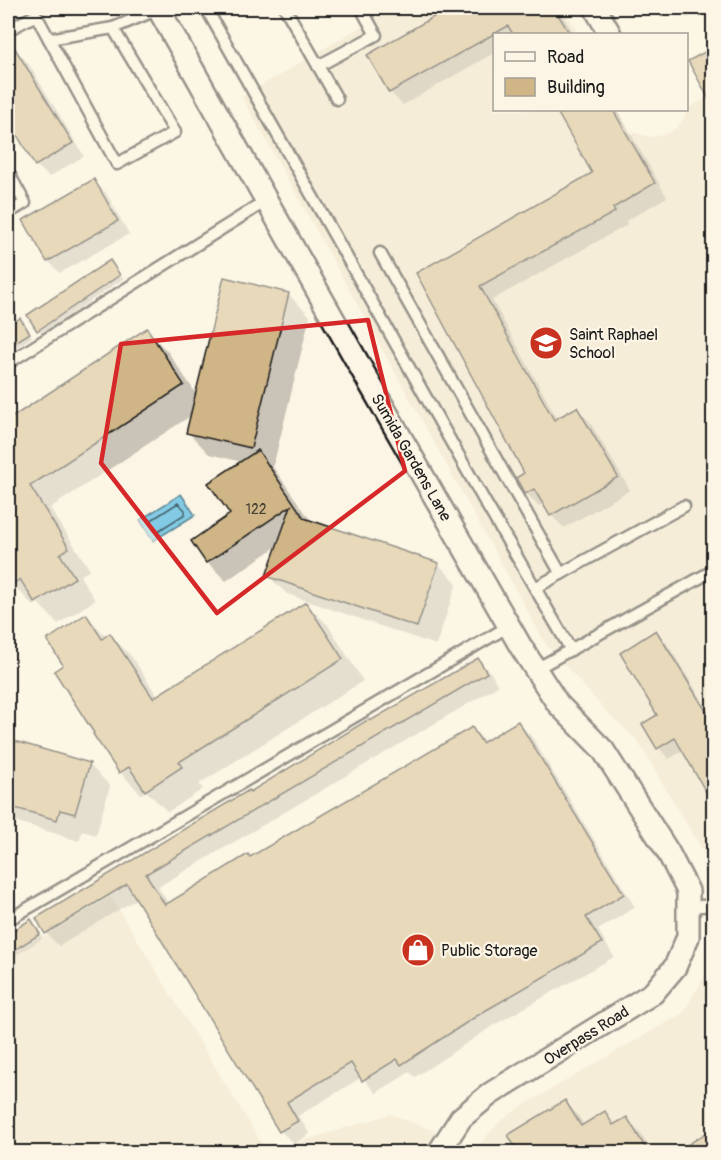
<svg xmlns="http://www.w3.org/2000/svg" width="721" height="1160" viewBox="0 0 721 1160" font-family="Pangolin,sans-serif">
<style>
.built{fill:#efe2c8}
.water{fill:#83cbe4;stroke:#5a8594;stroke-width:1.5}
.shadow{fill:#0003}
.lines{fill:none;stroke-linecap:round;stroke-linejoin:round}
.shore{stroke:#45626c;stroke-width:1.5}
.building{fill:#d0b686;stroke:#1c1c1c;stroke-width:1.5}
.service-casing{stroke:#1c1c1c;stroke-width:15}
.minor-casing{stroke:#1c1c1c;stroke-width:26}
.service{stroke:#fcf5e5;stroke-width:10}
.minor{stroke:#fcf5e5;stroke-width:21}
.marked{fill:none;stroke:#d62828;stroke-width:4.5;stroke-linejoin:round}
.labels{text-anchor:middle;stroke-width:4.5;stroke-linejoin:round;paint-order:stroke}
.number-label{font-size:14px;fill:#494236}
.poi-label{font-size:16px;fill:#1c1c1c;stroke:#fcf5e5;text-anchor:start}
.street-label{font-size:16px;fill:#1c1c1c;stroke:#fcf5e5}
</style>
<rect width="100%" height="100%" fill="#fcf5e5"/>
<filter id="ink" filterUnits="userSpaceOnUse"><feTurbulence type="fractalNoise" baseFrequency=".0167" numOctaves="2"/><feDisplacementMap in="SourceGraphic" scale="12" xChannelSelector="R" yChannelSelector="G"/><feConvolveMatrix kernelMatrix="1 2 1 2 8 2 1 2 1" color-interpolation-filters="sRGB"/></filter>
<g filter="url(#ink)">
<g class="built">
<path d="M393,8H564L578,34H494V110H618L630,132L652,137L670,133L682,122L689,108L713,94V874L707,858L637,740L606,711L546,644L242,97Z"/>
<path d="M111,897L267,1152L391,1114L477,1148L497,1124L519,1108L683,1013L709,969L713,954V1152H8V958Z"/>
</g>
<path class="water" d="M181,494L195,515L153,541L140,520Z"/>
<g class="shadow">
<path d="M452,8H558L574,34H494V53L403,105L390,92L369,55Z"/>
<path d="M676,8H708L687,18Z"/>
<path d="M16,50L28,63L84,156L49,177L36,165L8,117V56Z"/>
<path d="M558,110H617L667,197L626,221L627,225L492,300L558,420L577,409L590,422L630,490L564,528L551,515L544,503L539,506L526,493L518,479L526,474L418,274L594,173Z"/>
<path d="M94,181L106,193L129,234L60,273L48,261Z"/>
<path d="M113,265L123,279L42,333L38,330Z"/>
<path d="M288,294L310,316L273,467L311,521L439,565L457,583L436,645L287,594L268,576L279,545L226,581L207,562L193,541L232,515L242,462L209,454L188,432L192,415L50,508L90,570L80,576L95,600L58,624L38,603L33,606L8,579V442L24,432L146,330L168,352L197,395Z"/>
<path d="M20,320L32,337L8,353V328Z"/>
<path d="M306,604L328,625L363,681L199,784L203,789L168,812L146,791L141,794L120,772L65,666L86,616L107,637L110,635L132,657L158,697Z"/>
<path d="M656,632L666,642L714,719V803L684,750L669,759L659,748L644,725L660,715Z"/>
<path d="M478,660L491,673L498,686L158,887L169,904L251,859L472,729L485,741L518,723L531,736L635,907L598,930L614,957L496,1024L415,1077L410,1072L376,1093L362,1077L298,1116L310,1134L294,1144L281,1131L138,898L59,946L46,933L250,794Z"/>
<path d="M8,741L89,764L110,786L96,835L82,831L79,841L8,819Z"/>
<path d="M31,921L43,938L8,960V935Z"/>
<path d="M565,1102L579,1117L585,1126L604,1113L616,1125L626,1119L641,1134L653,1152H520L510,1136Z"/>
<path d="M185,1145L193,1152H173Z"/>
</g>
<g class="lines">
<path class="shore" d="M178,503L185,510V514L158,531H154L150,524V521Z"/>
</g>
<g class="building">
<path d="M449,8H554L570,34H513L508,26L389,93L367,55Z"/>
<path d="M8,37L73,143L35,166L8,119Z"/>
<path d="M714,47V108L688,61Z"/>
<path d="M556,110H613L655,183L613,208L615,212L480,286L554,420L577,407L618,477L550,516L534,489L525,494L516,478L524,473L416,273L592,173Z"/>
<path d="M94,179L118,221L47,262L23,220Z"/>
<path d="M110,260L120,275L37,331L27,315Z"/>
<path d="M224,277L289,293L251,448L186,433Z"/>
<path d="M20,318L30,333L8,347V326Z"/>
<path d="M147,328L184,385L30,486L69,548L60,554L75,578L35,603L20,579L8,588V420Z"/>
<path d="M258,450L304,518L439,563L417,627L266,576L291,506L206,563L191,541L230,514L208,483Z"/>
<path d="M306,602L343,659L179,762L182,767L145,791L129,767L119,773L93,734L94,733L54,671L63,665L47,640L86,614L102,639L110,633L153,698Z"/>
<path d="M656,630L714,724V806L675,738L657,749L642,724L657,715L620,653Z"/>
<path d="M478,658L487,673L146,874L165,905L248,854L250,857L472,727L482,743L518,721L624,894L586,917L602,943L483,1012L401,1065L397,1059L362,1081L351,1063L287,1102L298,1121L279,1132L127,884L45,934L36,918L249,790L250,792L369,719L370,721Z"/>
<path d="M8,739L90,763L75,814L60,810L57,820L8,806Z"/>
<path d="M31,919L40,934L8,954V934Z"/>
<path d="M565,1100L581,1126L605,1111L613,1125L627,1117L648,1152H518L508,1135Z"/>
<path d="M714,1128V1152H676Z"/>
</g>
<g class="lines">
<defs>
<g id="service">
<path d="M206,8L485,502L571,650"/>
<path d="M285,8L337,99"/>
<path d="M8,30L36,15L117,164L175,132L113,28"/>
<path d="M49,39L113,28L161,8"/>
<path d="M318,66L376,35L361,8"/>
<path d="M8,172L25,203L8,213"/>
<path d="M380,253L561,574"/>
<path d="M8,363L266,201"/>
<path d="M535,588L684,506"/>
<path d="M536,669L714,570"/>
<path d="M689,907L714,905"/>
<path d="M8,920L509,626"/>
</g>
<g id="minor">
<path d="M158,8L366,377L521,647L558,704L603,750L668,852L688,891V937L675,967L653,993L490,1094L461,1118L439,1152"/>
<path d="M595,8L610,34"/>
</g>
</defs>
<use href="#service" class="service-casing"/>
<use href="#minor" class="minor-casing"/>
<use href="#service" class="service"/>
<use href="#minor" class="minor"/>
</g>
</g>
<path d="M0 0H721V1160H0ZM368,320L405,471L217,613L101,463L121,344Z" fill="#fcf5e5" fill-opacity=".55" fill-rule="evenodd"/>
<path class="marked" d="M368,320L405,471L217,613L101,463L121,344Z"/>
<defs>
<symbol id="school-disc" viewBox="-11 -11 22 22"><circle r="9.5" fill="#c8321e" stroke="#fcf5e5"/><path d="M0-5L7-2L0 1L-7-2ZM-4 1L0 2.5L4 1V4Q0 6-4 4Z" fill="#fff"/></symbol>
<symbol id="shop-disc" viewBox="-11 -11 22 22"><circle r="9.5" fill="#c8321e" stroke="#fcf5e5"/><path d="M-5-2.5h2.3a2.7 3.5 0 0 1 5.4 0H5L5.5 6h-11ZM-1.5-2.5h3a1.5 2.3 0 0 0-3 0Z" fill="#fff"/></symbol>
</defs>
<g fill-rule="evenodd">
<use href="#school-disc" x="527" y="324" width="38" height="38"/>
<use href="#shop-disc" x="399" y="931" width="38" height="38"/>
</g>
<g class="labels">
<g class="number-label">
<text x="256" y="514">122</text>
</g>
<g class="poi-label">
<text x="569" y="340">Saint Raphael<tspan x="569" dy="18">School</tspan></text>
<text x="441" y="956">Public Storage</text>
</g>
<g class="street-label">
<text transform="translate(412 457) rotate(60)" y="6">Sumida Gardens Lane</text>
<text transform="translate(586 1035) rotate(-32)" y="6">Overpass Road</text>
</g>
</g>
<rect width="721" height="1160" fill="none" stroke="#fcf5e5" stroke-width="30"/>
<rect x="15" y="15" width="691" height="1130" fill="none" stroke="#1c1c1c" stroke-width="2" filter="url(#ink)"/>
<rect x="493" y="33" width="195" height="78" fill="#fcf5e5" stroke="#a29e95" stroke-width="1.5"/>
<rect x="505" y="52" width="30" height="9" fill="#fcf5e5" stroke="#a29e95" stroke-width="1.5"/>
<text x="547" y="63" font-size="18" fill="#1c1c1c">Road</text>
<rect x="505" y="78" width="30" height="18" fill="#d0b686" stroke="#a29e95" stroke-width="1.5"/>
<text x="547" y="93" font-size="18" fill="#1c1c1c">Building</text>
</svg>
